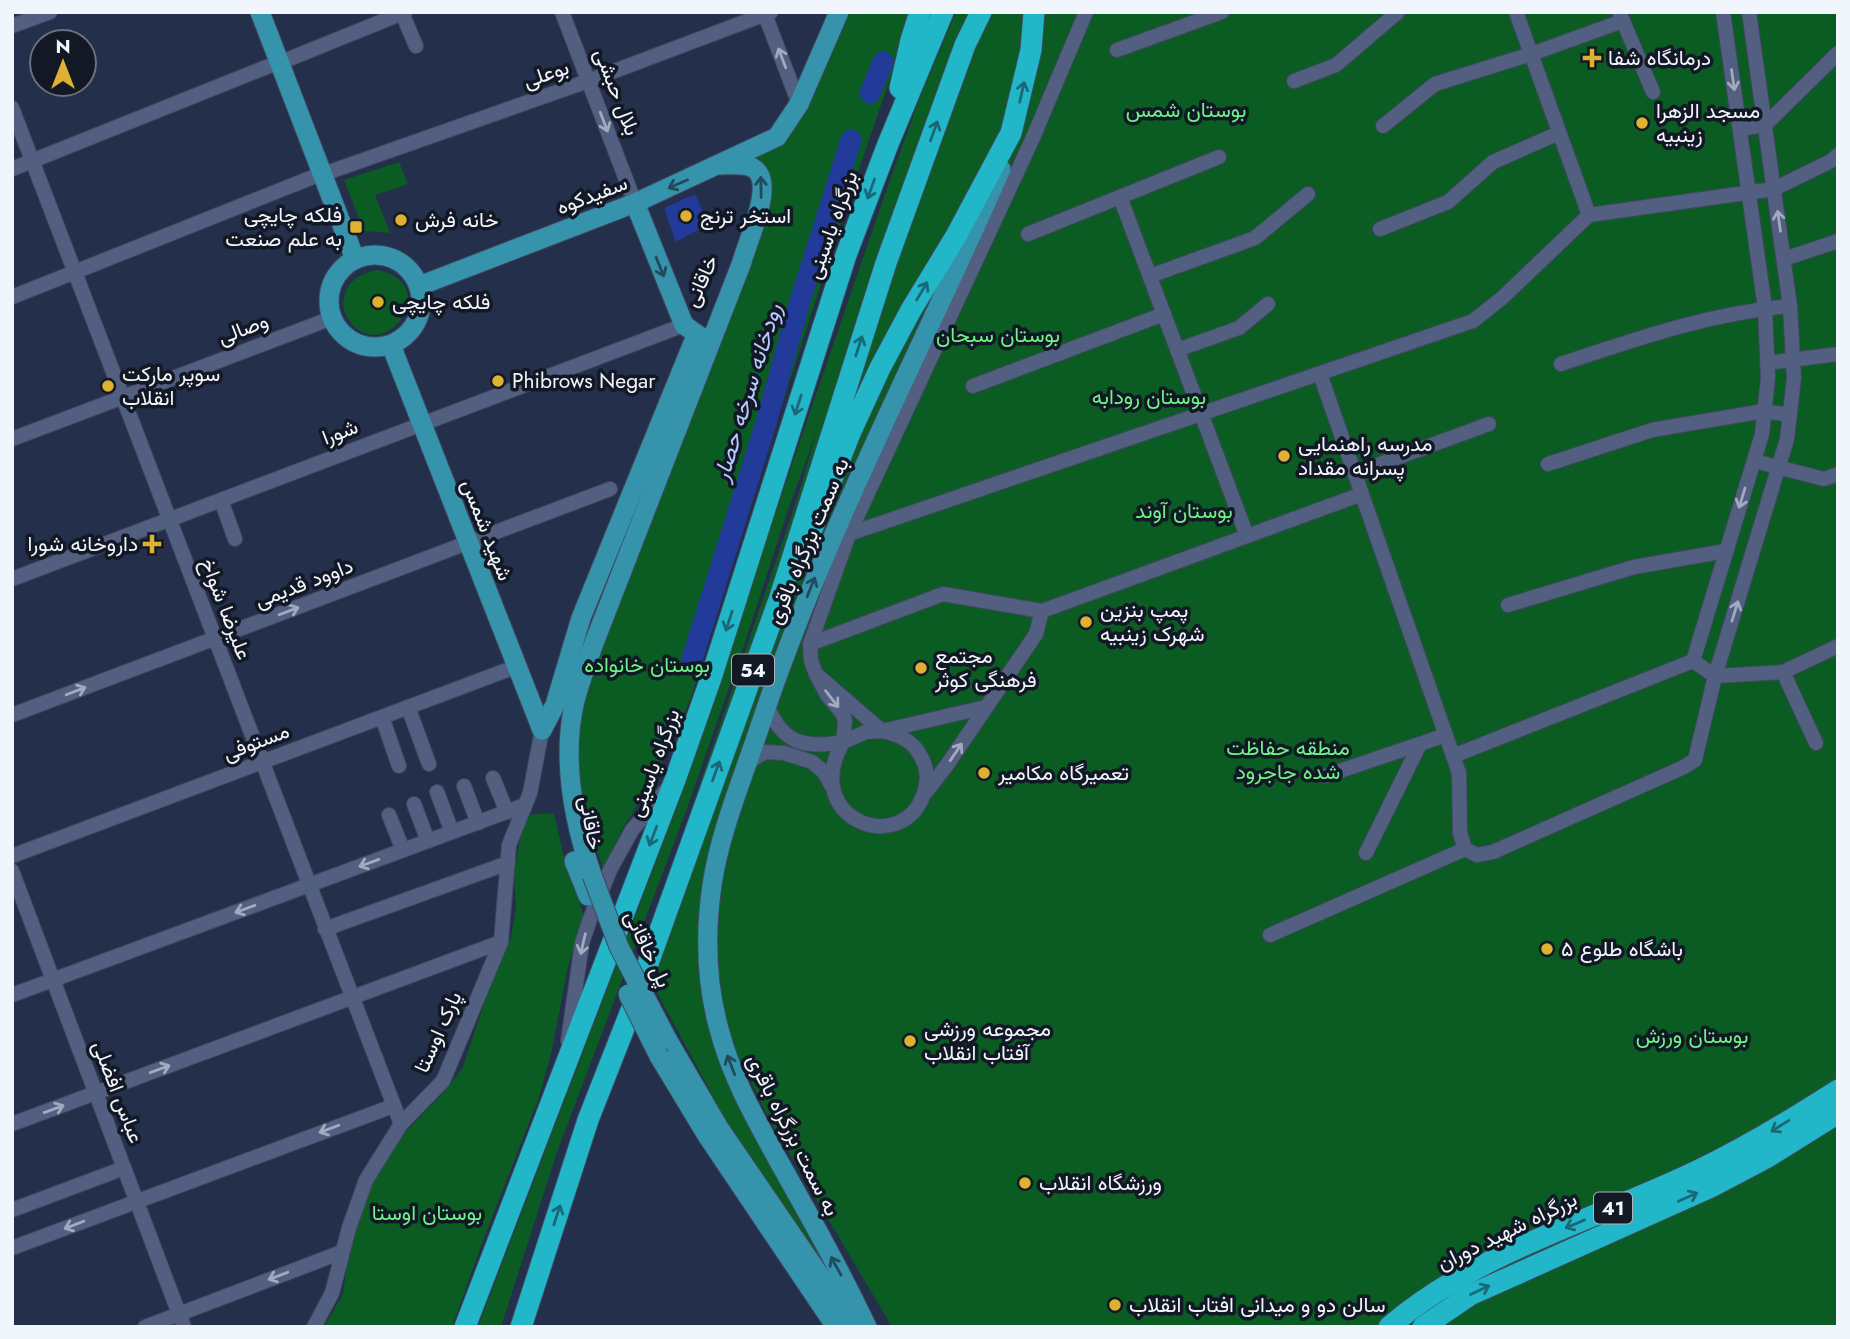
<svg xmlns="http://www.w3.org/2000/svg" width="1850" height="1339" viewBox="0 0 1850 1339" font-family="Jost,Vazirmatn,sans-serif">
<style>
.green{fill:#0a5c23}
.water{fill:#223a9a}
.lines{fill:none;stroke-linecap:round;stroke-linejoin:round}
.river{stroke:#223a9a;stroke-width:21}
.minor-casing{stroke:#40485e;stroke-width:16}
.major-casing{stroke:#40485e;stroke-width:21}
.highway-casing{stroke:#40485e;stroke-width:23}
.minor{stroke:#525f80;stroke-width:14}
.major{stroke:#3594ac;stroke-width:19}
.highway{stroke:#21b7c9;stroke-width:21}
.major-bridge-casing{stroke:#40485e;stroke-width:21;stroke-linecap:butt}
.major-bridge{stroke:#3594ac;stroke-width:19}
.oneway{stroke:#a2aabe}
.oneway2{stroke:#1a6877}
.oneway3{stroke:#214a5b}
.poi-dot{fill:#deb133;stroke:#131825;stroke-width:2.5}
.labels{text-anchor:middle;stroke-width:7;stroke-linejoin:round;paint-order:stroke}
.shield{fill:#131825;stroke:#aeb3bc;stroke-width:2}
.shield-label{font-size:19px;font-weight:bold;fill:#f1f5fc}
.poi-label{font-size:21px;fill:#f1f5fc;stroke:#131825;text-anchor:start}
.street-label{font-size:21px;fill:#f1f5fc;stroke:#131825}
.park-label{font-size:21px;fill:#6ef487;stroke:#131825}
.water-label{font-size:23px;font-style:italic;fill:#b7cbff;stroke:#131825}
</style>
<rect width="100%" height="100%" fill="#242f4c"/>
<g class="green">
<path d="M850,12H913L849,198L762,466L691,698L658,771L622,830L603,868L588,827L577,789L576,731L590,676L729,314L765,225L772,187L751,159L819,81Z"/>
<path d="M956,12H1838V1327H892L770,1121L731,1041L712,1028L862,1327L800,1228L729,1126L654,987L635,974L798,496L817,430L787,513L746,639L685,814L557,1152L501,1327H478L685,786L786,482L886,191L919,100Z"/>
<path d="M399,162L408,184L375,195L390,233L364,231L344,180Z"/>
<path d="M377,270C446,283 383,369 349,320C333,296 353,273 377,270Z"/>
<path d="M554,813L563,853L584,916L568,967L551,1054L539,1097L481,1246L452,1327H324L343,1294L348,1258L356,1232L369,1191L382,1163L396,1142L442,1094L462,1069L493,977L511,937L516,908L514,874L519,843L527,815Z"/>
</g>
<path class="water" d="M695,194L709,224L676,242L664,208Z"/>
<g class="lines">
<g class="river">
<path d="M870,93L883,62"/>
<path d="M692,659L765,426L800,301L851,140"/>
</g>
<defs>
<g id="minor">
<path d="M562,12L635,203"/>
<path d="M764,12L799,104"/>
<path d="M1516,12L1589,215"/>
<path d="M402,13L416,46"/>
<path d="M1620,14L1653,92"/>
<path d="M12,26L50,12"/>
<path d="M1117,50L1222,12"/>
<path d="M289,59L405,12"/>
<path d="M1294,81L1336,65L1398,12"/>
<path d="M12,108L401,1124"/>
<path d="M1383,126L1435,84L1531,54L1623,21"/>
<path d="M1740,129L1765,125L1838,53"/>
<path d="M12,169L279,62"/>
<path d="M332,171L588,81L771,12"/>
<path d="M1120,197L1247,536"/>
<path d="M1380,229L1448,202L1493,162L1559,133"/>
<path d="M1028,234L1219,157"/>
<path d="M1784,259L1838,241"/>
<path d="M1150,276L1255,238L1308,194"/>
<path d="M12,297L323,173"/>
<path d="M1177,350L1239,328L1268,304"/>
<path d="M1767,363L1838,354"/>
<path d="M1561,364C1636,339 1711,313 1790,306"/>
<path d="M1320,374L1459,773L1460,833L1465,849L1477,855L1493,852L1684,767L1695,760L1715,676L1787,439L1794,378L1790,306L1749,12"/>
<path d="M973,386L1164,314"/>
<path d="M12,439L332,318"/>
<path d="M1754,461L1824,479L1838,474"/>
<path d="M1548,464L1652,430L1764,411L1790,415"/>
<path d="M1355,473L1489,424"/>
<path d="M221,500L235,539"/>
<path d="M849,534L1473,321L1502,298L1589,215L1774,189L1831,161L1838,155"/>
<path d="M12,579L684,325"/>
<path d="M1508,605L1634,567L1726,551"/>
<path d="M810,644L943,594L1042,611L1362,494"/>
<path d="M1693,661L1762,434L1768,378L1765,308L1723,12"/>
<path d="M1693,661L1715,676L1783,672L1838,646"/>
<path d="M1783,672L1816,743"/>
<path d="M816,674L811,661L810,644L849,534L1032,140L1086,12"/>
<path d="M767,704C781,743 804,749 843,742L845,721L843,714L827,695L816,674L882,731L986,707"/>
<path d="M408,707L429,764"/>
<path d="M12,715L610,489"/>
<path d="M382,717L399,766"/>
<path d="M882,731C903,735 918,744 925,766C928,775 927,784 924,793C903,858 799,820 843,742L866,732Z"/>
<path d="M1453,756L1693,661"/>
<path d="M747,763L765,752L784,753L812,762L824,772L831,785"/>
<path d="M1325,776L1446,735"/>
<path d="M493,778L507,812"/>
<path d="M464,786L478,823"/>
<path d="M437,792L452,832"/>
<path d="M926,792L947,765L1036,634L1042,611"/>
<path d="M414,804L428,841"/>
<path d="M389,815L403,850"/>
<path d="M1366,853L1420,744"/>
<path d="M12,856L515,667"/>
<path d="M12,871L184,1327"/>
<path d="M325,929L508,863"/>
<path d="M1270,935L1465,849"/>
<path d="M12,995L525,805"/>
<path d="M568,1041L582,943L590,919L610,870L632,830L667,789"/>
<path d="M12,1124L501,942"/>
<path d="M12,1210L124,1168"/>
<path d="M12,1248L393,1106"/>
<path d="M145,1327L342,1252"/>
<path d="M314,1327L332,1293L349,1228L366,1180L401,1124L443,1081L501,942L509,845L530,793L542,730"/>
</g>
<g id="major">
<path d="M260,12L355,259"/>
<path d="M635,203L684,325L701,337"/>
<circle cx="375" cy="301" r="46"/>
<path d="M419,286L635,203L777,137L799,104L839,12"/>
<path d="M391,345L542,730"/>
<path d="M542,730L555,705L581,618L693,343L701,337"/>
<path d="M574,861L588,896"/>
<path d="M592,875C574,822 562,760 574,705C579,683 587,663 594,643L742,262C747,241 777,181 753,168C745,163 730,165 720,165"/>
<path d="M667,1039L719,1128L855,1327"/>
<path d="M659,1056L708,1137L836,1327"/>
<path d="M867,1327C840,1270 809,1215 778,1160C755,1118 731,1076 719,1029C706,982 705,933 712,885C720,832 742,780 759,729C823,535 919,356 1001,169"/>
</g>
<g id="highway">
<path d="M900,88L911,40L920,12"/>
<path d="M813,527L851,431L880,368L911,310L956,236L1011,133L1031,50L1034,12"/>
<path d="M465,1327L675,780L711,678L846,255L888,144L943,12"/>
<path d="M521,1327L588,1120L632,1008L780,597L886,263L965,45L981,12"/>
<path d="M1389,1327C1477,1251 1596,1220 1699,1170C1747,1147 1793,1119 1838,1090"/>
<path d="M1423,1327L1470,1295L1711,1187L1766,1158L1838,1113"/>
</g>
</defs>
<use href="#minor" class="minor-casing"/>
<use href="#major" class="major-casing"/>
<use href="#highway" class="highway-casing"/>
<use href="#minor" class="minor"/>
<use href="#major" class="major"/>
<use href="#highway" class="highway"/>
<defs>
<g id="major-bridge">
<path d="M592,875L619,947L667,1039"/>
<path d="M628,994L659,1056"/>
</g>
</defs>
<use href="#major-bridge" class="major-bridge-casing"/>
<use href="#major-bridge" class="major-bridge"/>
</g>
<defs><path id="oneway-shaft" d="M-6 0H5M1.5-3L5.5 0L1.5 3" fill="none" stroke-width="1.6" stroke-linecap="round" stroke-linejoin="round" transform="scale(1.75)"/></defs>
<g class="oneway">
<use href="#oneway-shaft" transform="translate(782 58) rotate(-111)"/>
<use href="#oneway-shaft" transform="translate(1733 80) rotate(82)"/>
<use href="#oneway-shaft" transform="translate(604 122) rotate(69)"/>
<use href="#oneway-shaft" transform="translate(1779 221) rotate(-98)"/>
<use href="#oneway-shaft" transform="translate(1742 498) rotate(107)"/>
<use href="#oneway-shaft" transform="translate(289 611) rotate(-21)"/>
<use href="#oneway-shaft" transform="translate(1735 611) rotate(-73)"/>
<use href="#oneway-shaft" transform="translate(76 691) rotate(-21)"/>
<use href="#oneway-shaft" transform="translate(832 699) rotate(52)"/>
<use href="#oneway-shaft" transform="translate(956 752) rotate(-56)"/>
<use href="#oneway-shaft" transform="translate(369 863) rotate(160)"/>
<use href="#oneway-shaft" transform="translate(245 909) rotate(160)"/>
<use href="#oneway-shaft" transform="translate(583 944) rotate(103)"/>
<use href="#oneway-shaft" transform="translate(160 1069) rotate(-20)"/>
<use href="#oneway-shaft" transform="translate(54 1109) rotate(-20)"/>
<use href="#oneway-shaft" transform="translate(329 1129) rotate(159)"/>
<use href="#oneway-shaft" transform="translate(74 1225) rotate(159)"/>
<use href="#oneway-shaft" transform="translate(278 1276) rotate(159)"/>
</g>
<g class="oneway2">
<use href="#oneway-shaft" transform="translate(1022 92) rotate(-77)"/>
<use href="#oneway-shaft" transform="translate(934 131) rotate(-70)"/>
<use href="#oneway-shaft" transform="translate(871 189) rotate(110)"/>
<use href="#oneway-shaft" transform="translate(922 291) rotate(-59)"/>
<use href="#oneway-shaft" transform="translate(859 346) rotate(-72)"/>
<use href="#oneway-shaft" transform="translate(798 405) rotate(108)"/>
<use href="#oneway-shaft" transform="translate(729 621) rotate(108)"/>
<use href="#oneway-shaft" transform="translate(716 771) rotate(-70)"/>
<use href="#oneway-shaft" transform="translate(653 836) rotate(111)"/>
<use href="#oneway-shaft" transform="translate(1780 1126) rotate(148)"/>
<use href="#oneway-shaft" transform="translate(1688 1197) rotate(-24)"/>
<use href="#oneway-shaft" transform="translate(557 1215) rotate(-72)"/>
<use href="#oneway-shaft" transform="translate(1575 1224) rotate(157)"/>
<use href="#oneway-shaft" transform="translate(1480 1290) rotate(-25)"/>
</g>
<g class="oneway3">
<use href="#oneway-shaft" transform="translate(678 184) rotate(156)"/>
<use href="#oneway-shaft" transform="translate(761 187) rotate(-91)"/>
<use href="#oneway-shaft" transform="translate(660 267) rotate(68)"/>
<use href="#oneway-shaft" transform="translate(811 587) rotate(-68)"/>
<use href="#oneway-shaft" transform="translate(731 1065) rotate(-111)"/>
<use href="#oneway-shaft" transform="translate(836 1266) rotate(-119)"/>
</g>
<g class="poi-dot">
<path d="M1588.5 47.5h7v7h7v7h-7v7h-7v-7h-7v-7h7z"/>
<circle cx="1642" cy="123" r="7"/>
<circle cx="686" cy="216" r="7"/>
<circle cx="401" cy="220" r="7"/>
<rect x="349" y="220" width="14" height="14" rx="3.5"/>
<circle cx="378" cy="302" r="7"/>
<circle cx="498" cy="381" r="7"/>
<circle cx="108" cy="386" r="7"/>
<circle cx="1284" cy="456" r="7"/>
<path d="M148.5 533.5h7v7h7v7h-7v7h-7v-7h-7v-7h7z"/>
<circle cx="1086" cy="622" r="7"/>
<circle cx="921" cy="668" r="7"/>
<circle cx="984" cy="773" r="7"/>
<circle cx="1547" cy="949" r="7"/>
<circle cx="910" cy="1041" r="7"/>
<circle cx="1025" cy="1183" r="7"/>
<circle cx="1115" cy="1305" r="7"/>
</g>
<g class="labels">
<g class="shield">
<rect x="732" y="654.5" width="42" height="31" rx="5"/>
<rect x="1594" y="1192.5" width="38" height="31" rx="5"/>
</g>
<g class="shield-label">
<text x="753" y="677">54</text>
<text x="1613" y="1215">41</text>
</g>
<g class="poi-label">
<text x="1608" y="65">درمانگاه شفا</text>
<text x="1656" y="118">مسجد الزهرا<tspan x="1656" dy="24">زینبیه</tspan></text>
<text x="342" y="222" text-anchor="end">فلکه چایچی<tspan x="342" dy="24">به علم صنعت</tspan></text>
<text x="700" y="223">استخر ترنج</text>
<text x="415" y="227">خانه فرش</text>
<text x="392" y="309">فلکه چایچی</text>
<text x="122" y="381">سوپر مارکت<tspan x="122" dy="24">انقلاب</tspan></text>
<text x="512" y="388">Phibrows Negar</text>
<text x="1298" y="451">مدرسه راهنمایی<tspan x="1298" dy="24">پسرانه مقداد</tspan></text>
<text x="138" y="551" text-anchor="end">داروخانه شورا</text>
<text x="1100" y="617">پمپ بنزین<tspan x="1100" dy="24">شهرک زینبیه</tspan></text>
<text x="935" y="663">مجتمع<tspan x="935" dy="24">فرهنگی کوثر</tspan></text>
<text x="998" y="780">تعمیرگاه مکامیر</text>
<text x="1561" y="956">باشگاه طلوع ۵</text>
<text x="924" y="1036">مجموعه ورزشی<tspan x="924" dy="24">آفتاب انقلاب</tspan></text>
<text x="1039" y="1190">ورزشگاه انقلاب</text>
<text x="1129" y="1312">سالن دو و میدانی افتاب انقلاب</text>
</g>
<g class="street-label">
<text transform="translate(546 74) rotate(-19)" y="7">بوعلی</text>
<text transform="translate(617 92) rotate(69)" y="7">بلال حبشی</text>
<text transform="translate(592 195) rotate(-21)" y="7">سفیدکوه</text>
<text transform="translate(832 225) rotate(-70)" y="7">بزرگراه یاسینی</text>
<text transform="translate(701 281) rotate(-66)" y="7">خاقانی</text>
<text transform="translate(243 329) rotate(-21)" y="7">وصالی</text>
<text transform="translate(340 432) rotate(-21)" y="7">شورا</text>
<text transform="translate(487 530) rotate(69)" y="7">شهید شمس</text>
<text transform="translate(808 541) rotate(-67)" y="7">به سمت بزرگراه باقری</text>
<text transform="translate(304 583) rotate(-21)" y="7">داوود قدیمی</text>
<text transform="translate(226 609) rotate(69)" y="7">علیرضا شواخ</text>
<text transform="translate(256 742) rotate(-21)" y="7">مستوفی</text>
<text transform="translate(654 763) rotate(-70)" y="7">بزرگراه یاسینی</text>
<text transform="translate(591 823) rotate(80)" y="7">خاقانی</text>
<text transform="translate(648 949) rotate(65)" y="7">پل خاقانی</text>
<text transform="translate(438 1032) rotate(-66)" y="7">پارک اوستا</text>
<text transform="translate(118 1092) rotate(69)" y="7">عباس افضلی</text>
<text transform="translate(793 1135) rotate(63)" y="7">به سمت بزرگراه باقری</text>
<text transform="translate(1507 1231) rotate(-26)" y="7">بزرگراه شهید دوران</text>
</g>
<g class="park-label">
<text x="1186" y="117">بوستان شمس</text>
<text x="998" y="342">بوستان سبحان</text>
<text x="1149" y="404">بوستان رودابه</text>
<text x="1184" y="518">بوستان آوند</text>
<text x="647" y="672">بوستان خانواده</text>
<text x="1288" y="755">منطقه حفاظت<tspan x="1288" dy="24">شده جاجرود</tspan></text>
<text x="1692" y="1043">بوستان ورزش</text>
<text x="427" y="1220">بوستان اوستا</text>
</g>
<g class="water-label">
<text transform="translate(747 392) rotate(-73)" y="8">رودخانه سرخه حصار</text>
</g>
</g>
<rect width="1850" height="1339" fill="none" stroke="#f1f5fc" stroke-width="28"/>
<g transform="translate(63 63)"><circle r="33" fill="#131825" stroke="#6c707b" stroke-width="2"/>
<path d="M0-5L12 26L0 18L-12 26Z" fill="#deb133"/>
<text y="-10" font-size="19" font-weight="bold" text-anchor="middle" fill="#f1f5fc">N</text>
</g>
</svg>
